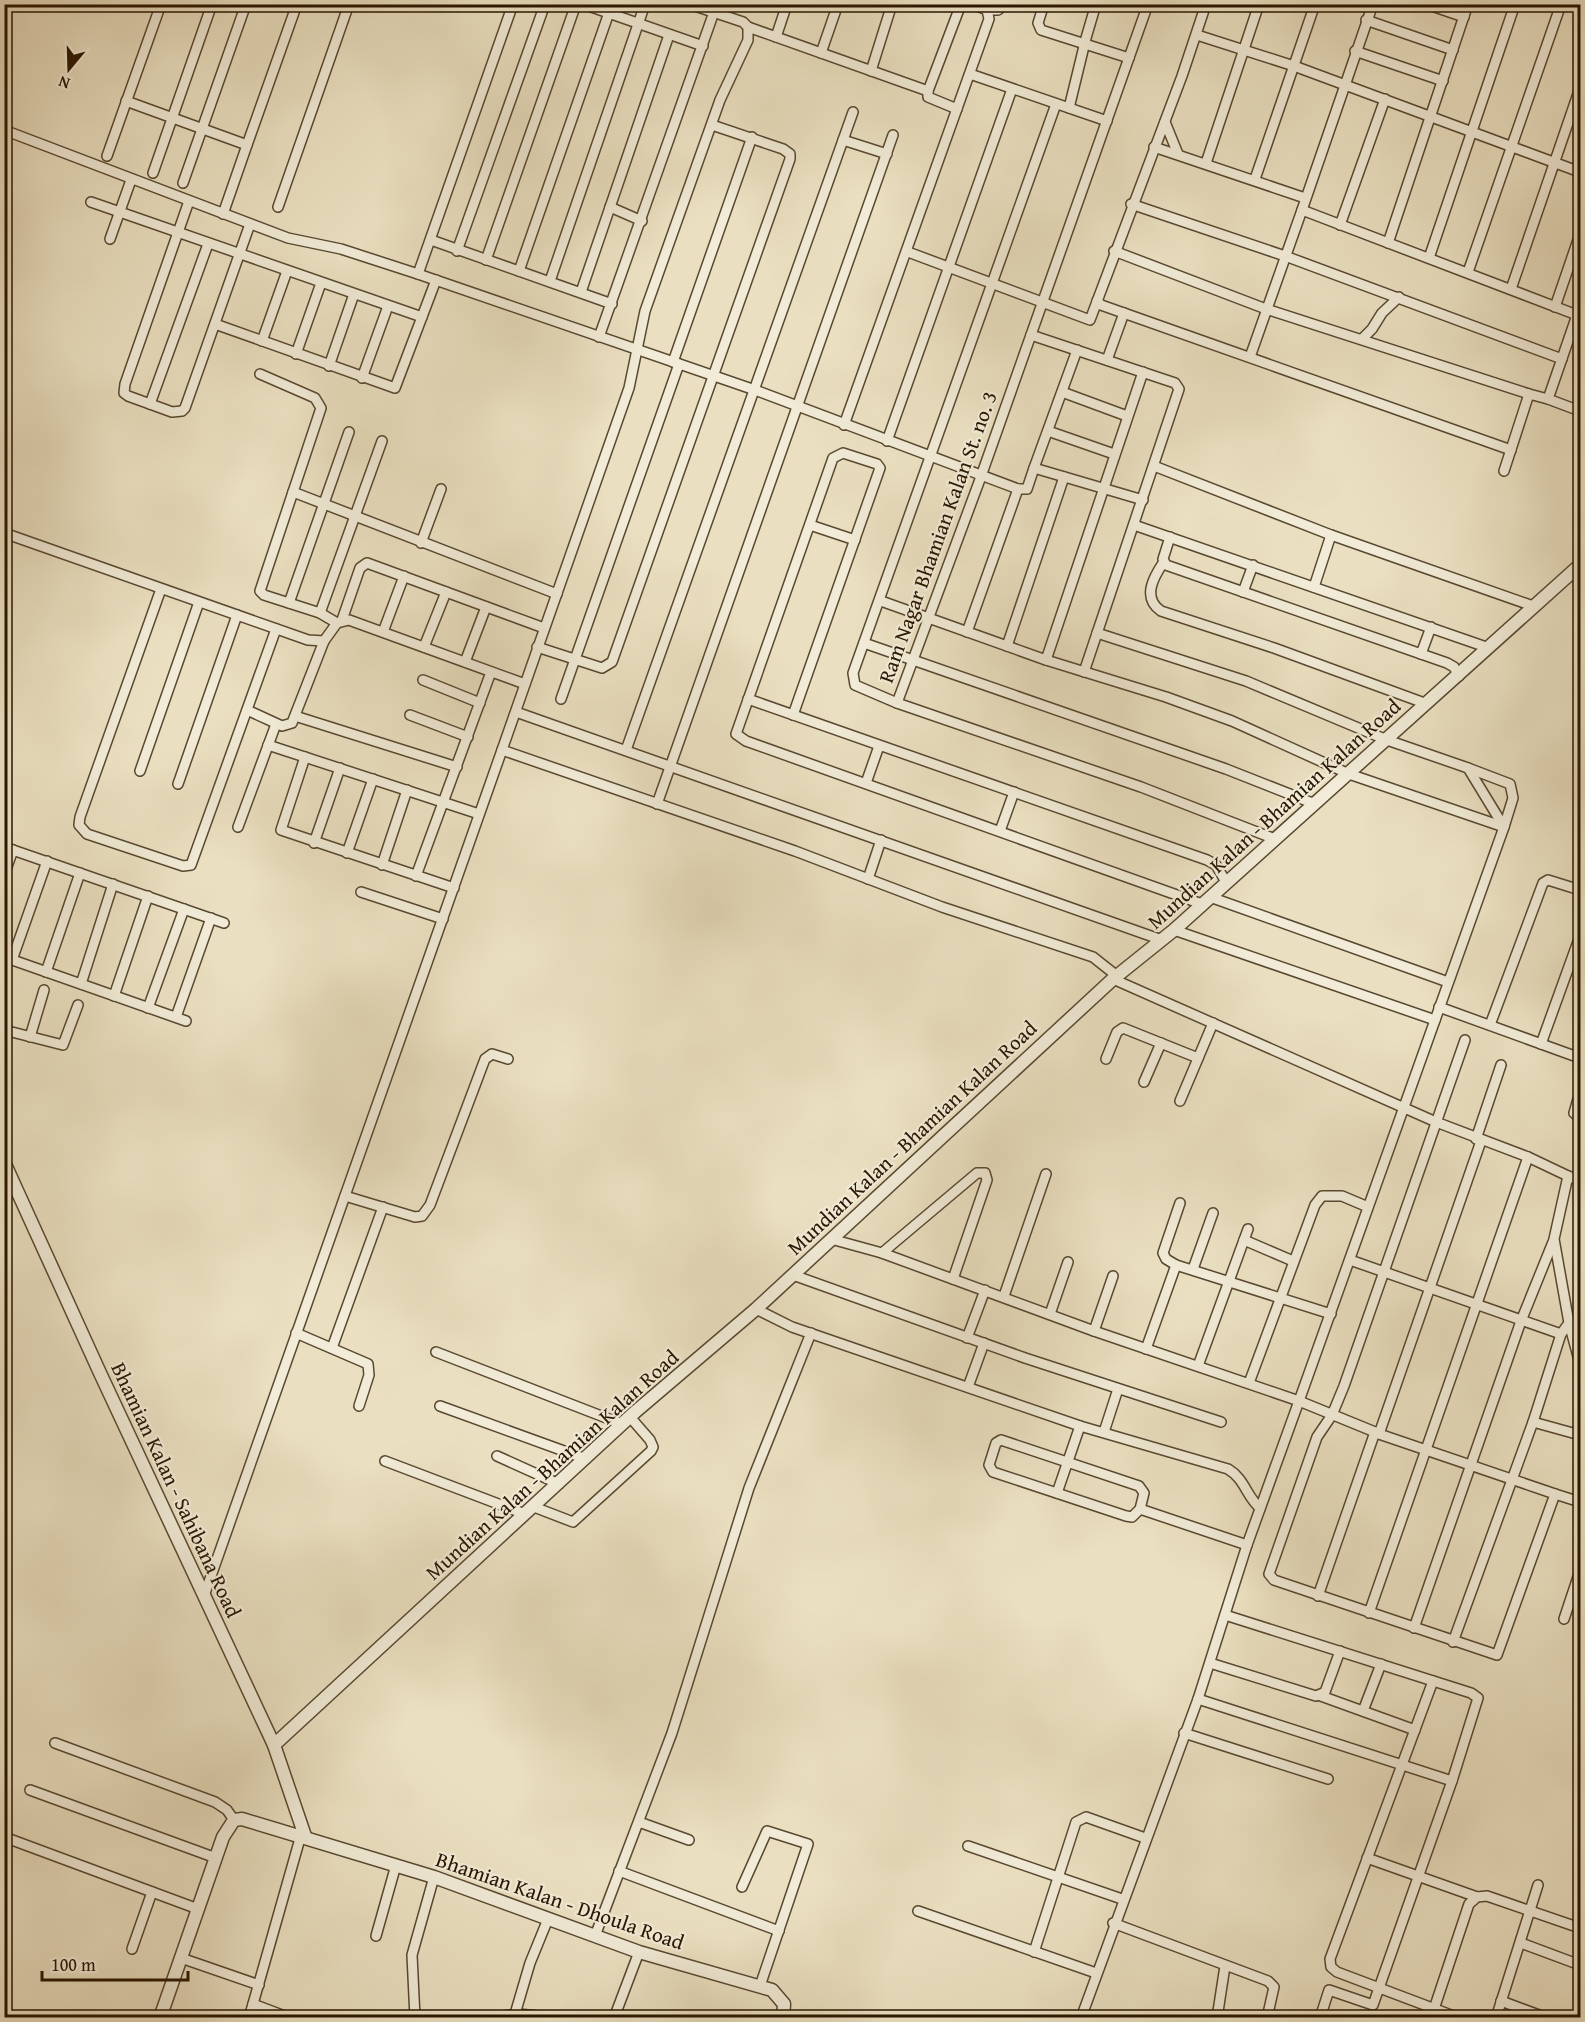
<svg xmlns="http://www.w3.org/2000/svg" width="1585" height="2022" viewBox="0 0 1585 2022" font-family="'Gentium Book Plus',serif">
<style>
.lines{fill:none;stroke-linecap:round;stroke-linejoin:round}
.minor-casing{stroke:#594830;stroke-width:12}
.tertiary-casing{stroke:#594830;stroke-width:15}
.minor{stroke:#f1ebd7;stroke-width:9}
.tertiary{stroke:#f1ebd7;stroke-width:12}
.labels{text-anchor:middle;stroke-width:4.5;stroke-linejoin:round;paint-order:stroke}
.street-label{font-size:21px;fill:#291600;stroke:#f1ebd7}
</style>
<rect width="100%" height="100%" fill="#eae0c1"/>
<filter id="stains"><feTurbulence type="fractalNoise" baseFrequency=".00333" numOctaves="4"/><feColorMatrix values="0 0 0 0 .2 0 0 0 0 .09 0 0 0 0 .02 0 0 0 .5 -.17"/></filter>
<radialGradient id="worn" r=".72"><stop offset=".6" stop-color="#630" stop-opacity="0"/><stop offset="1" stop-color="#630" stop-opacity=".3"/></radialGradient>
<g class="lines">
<defs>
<g id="minor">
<path d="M583,4L703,46"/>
<path d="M689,4L743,22L748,27V40L720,100L645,311L629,388L502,750L795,851L942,907L1093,957L1117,976"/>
<path d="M1044,4L1038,23L1041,30L1129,58"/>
<path d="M1148,4L979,482L897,703L1141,787L1275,839"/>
<path d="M1426,4L1464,17"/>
<path d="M987,10H998L1005,4"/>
<path d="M1366,20L1453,50"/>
<path d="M748,27L928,91"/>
<path d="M1197,35L1294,66L1580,172"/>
<path d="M776,37L787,4"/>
<path d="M1355,51L1443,81"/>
<path d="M821,53L838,4"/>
<path d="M871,71L892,4"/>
<path d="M970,74L1107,121"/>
<path d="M126,101L247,145L223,214"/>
<path d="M1069,108L1086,38L1096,4"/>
<path d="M957,109L928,97V91L961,4"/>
<path d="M1165,122L1178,154"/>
<path d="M4,130L288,238L341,249L418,274L755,390L1018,489"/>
<path d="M843,140L887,154"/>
<path d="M247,145L297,4"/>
<path d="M1154,147L1305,198"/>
<path d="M107,156L161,4"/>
<path d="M1206,163L1259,4"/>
<path d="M153,173L212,4"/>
<path d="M1255,179L1315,4"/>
<path d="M183,183L246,4"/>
<path d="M189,201L125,384L124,393L128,396L172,412L182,411L185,408L250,224"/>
<path d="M91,202L422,317"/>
<path d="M1131,204L1285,256L1562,359"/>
<path d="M278,207L349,4"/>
<path d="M610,207L642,221"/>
<path d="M1302,210L1373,4"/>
<path d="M1340,225L1385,99"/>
<path d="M110,239L131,180"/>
<path d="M431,240L612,304"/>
<path d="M1388,243L1468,4"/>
<path d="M457,251L545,4"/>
<path d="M1114,251L1266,309L1529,394"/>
<path d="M908,252L1090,320L1182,76L1206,4"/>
<path d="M1429,258L1515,4"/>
<path d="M486,260L576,4"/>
<path d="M519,271L612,4"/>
<path d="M1468,272L1559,10"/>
<path d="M418,274L513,4"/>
<path d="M550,281L645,4"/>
<path d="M1511,289L1580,88"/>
<path d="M581,292L669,35"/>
<path d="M1097,301L1101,305L1511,450"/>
<path d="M1555,307L1580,234"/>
<path d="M215,324L395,388L436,280"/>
<path d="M1031,335L1175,383L1179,389L1084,672"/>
<path d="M599,337L714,12"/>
<path d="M1362,339L1372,329L1382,313L1399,297"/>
<path d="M262,341L287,271"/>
<path d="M296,354L321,283"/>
<path d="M1250,357L1302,210L1577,315L1548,399L1580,411"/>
<path d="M1107,360L1124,313"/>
<path d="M673,362L752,137"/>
<path d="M329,366L354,294"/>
<path d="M260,374L315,398L321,408L260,591L264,595L320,613L337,623"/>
<path d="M362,378L388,306"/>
<path d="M1062,392L1127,416"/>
<path d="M150,404L208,244"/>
<path d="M844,425L989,19L987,10L972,4"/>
<path d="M1048,431L1114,454"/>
<path d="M887,441L1012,89"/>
<path d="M1154,466L1331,535L1533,606"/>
<path d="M1034,468L1077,350"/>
<path d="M1504,471L1529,394L1548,399"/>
<path d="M293,492L557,594"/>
<path d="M810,525L855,540"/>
<path d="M1134,525L1489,648"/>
<path d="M4,533L308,640L324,641L337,623L349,620L525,684"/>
<path d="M1170,537L1163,559L1166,565L1447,663L1454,667L1459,676"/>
<path d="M421,543L441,489"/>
<path d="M1163,563C1153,578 1142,598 1161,611L1274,648L1427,704"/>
<path d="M1314,587L1331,535"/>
<path d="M161,589L80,817L79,825L87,834L183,866L191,865L276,629"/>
<path d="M1243,592L1253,565"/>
<path d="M881,601L1046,660L1166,697L1232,721L1349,774L1504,827L1513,798L1510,784L1468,768"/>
<path d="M289,603L349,432"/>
<path d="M320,613L382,441"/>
<path d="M342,620L360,568L367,563L544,628"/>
<path d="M383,632L404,576"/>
<path d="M967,632L1018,489H1027L1034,468L1143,500"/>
<path d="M1097,633L1246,681L1387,740L1468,768L1504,827L1299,1401L1375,1432L1379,1434L1555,1494L1497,1655L1274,1580L1269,1574L1317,1437L1332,1415L1344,1386L1465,1040"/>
<path d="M864,643L1226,769L1315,804"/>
<path d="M1007,646L1064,477"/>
<path d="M424,647L446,592"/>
<path d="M537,647L602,668L612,662L790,159V154L783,149L712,125"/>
<path d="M1421,654L1431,627"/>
<path d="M1046,660L1143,372"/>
<path d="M465,662L486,607"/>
<path d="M423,680L480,703"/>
<path d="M561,699L679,364"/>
<path d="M748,699L1207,860L1216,865L1226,882"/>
<path d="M897,703L855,685L853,673L1056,104"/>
<path d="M247,710L282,726L292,723L324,641"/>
<path d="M516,712L1162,940"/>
<path d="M410,715L468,737"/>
<path d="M793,715L880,468L877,464L843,453L833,458L736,734L746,741L1202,904"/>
<path d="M295,716L457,767"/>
<path d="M268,745L479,814"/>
<path d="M626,750L853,112"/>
<path d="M305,757L281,830L454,888"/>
<path d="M140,771L199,602"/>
<path d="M866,783L879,746"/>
<path d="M178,784L237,615"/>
<path d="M657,804L893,135"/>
<path d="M238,827L276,724"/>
<path d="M1000,831L1014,792"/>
<path d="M314,843L340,768"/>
<path d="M4,847L224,923"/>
<path d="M347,853L373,779"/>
<path d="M382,865L407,790"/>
<path d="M4,875L13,850"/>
<path d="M416,876L491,672"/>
<path d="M868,879L881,840"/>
<path d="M361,892L443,919"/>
<path d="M1210,897L1448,982"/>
<path d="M1174,930L1435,1020"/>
<path d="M4,957L186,1021"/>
<path d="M12,960L47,861"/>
<path d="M46,972L80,873"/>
<path d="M1113,979L1436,1122L1528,1157L1568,1176L1554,1239L1569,1323L1580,1364"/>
<path d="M81,984L113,884"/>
<path d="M114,996L148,896"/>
<path d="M1439,1007L1580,1058"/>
<path d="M148,1008L184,909"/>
<path d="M176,1017L211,918"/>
<path d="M1490,1025L1543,883L1548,880L1580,890"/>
<path d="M4,1030L63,1045L78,1005"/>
<path d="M30,1037L44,990"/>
<path d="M1541,1044L1580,936"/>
<path d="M1106,1059L1117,1032L1123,1028L1198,1058"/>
<path d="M1144,1082L1161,1043"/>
<path d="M1580,1092L1574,1113L1580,1118"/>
<path d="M1180,1101L1213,1023"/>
<path d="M1476,1139L1501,1065"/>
<path d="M1568,1176L1580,1181"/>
<path d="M345,1196L415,1217L422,1216L430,1205L485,1059L492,1054L508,1059"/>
<path d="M831,1239L882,1253L1094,1331L1299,1401L1247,1545L1198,1699L1081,2018"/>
<path d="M1244,1240L1293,1261"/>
<path d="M882,1253L977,1173H985L987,1180L953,1279"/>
<path d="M1350,1260L1561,1334"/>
<path d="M1176,1265L1166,1259L1163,1253L1180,1203"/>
<path d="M1193,1269L1213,1213"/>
<path d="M793,1275L1025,1358L1221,1422"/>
<path d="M1004,1296L1046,1174"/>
<path d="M756,1309L792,1327L1080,1426L1228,1469C1245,1479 1246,1496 1260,1508"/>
<path d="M1050,1314L1068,1262"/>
<path d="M1094,1331L1113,1276"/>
<path d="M296,1333L368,1364L369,1375L359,1406"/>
<path d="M967,1338L985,1290"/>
<path d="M332,1348L383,1207"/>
<path d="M1146,1349L1176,1265L1331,1314"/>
<path d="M436,1352L622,1424"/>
<path d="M1198,1366L1248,1229"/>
<path d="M1249,1383L1315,1205L1322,1196H1342L1368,1207"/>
<path d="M968,1387L984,1343"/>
<path d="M440,1406L586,1459"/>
<path d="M1533,1422L1580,1435"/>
<path d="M1104,1432L1118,1389"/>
<path d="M1379,1434L1481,1141"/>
<path d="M1001,1440L1139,1486L1144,1493L1140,1509L1132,1517L1126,1516L993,1472L989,1465L996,1443Z"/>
<path d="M497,1456L559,1484"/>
<path d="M385,1461L525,1514"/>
<path d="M1057,1493L1080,1426"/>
<path d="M1555,1494L1580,1502"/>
<path d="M534,1507L573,1522L651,1451L653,1447L650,1440L630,1417"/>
<path d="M1140,1509L1247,1545"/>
<path d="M204,1596L502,750"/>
<path d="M1318,1596L1375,1432"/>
<path d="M1369,1613L1528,1157"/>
<path d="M1225,1615L1471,1693L1478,1698L1452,1781L1373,2005L1329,1990L1320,2018"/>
<path d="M1564,1619L1580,1571"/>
<path d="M1414,1628L1521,1321L1553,1242"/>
<path d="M1453,1642L1533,1422L1561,1334L1569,1323L1580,1320"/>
<path d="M1210,1663L1316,1696L1325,1692L1340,1651"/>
<path d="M1433,1681L1330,1959L1331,1967L1337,1972L1459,2018"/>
<path d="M1321,1696L1415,1730"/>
<path d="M1198,1699L1452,1781"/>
<path d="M1363,1711L1381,1664"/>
<path d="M1184,1733L1328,1779"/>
<path d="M55,1743L215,1802L227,1810L234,1820"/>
<path d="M30,1790L216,1858"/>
<path d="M639,1822L689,1840"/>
<path d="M4,1837L198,1909"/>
<path d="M968,1846L1122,1899"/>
<path d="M1367,1858L1477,1897"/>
<path d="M619,1871L779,1931"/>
<path d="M742,1887L767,1831L808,1844L760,1986"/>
<path d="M918,1911L1096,1973"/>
<path d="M1113,1923L1268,1981L1274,1987L1267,2018"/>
<path d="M376,1936L396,1865"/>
<path d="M595,1936L672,1733L749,1488L811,1333"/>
<path d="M1521,1943L1580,1965"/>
<path d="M132,1949L152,1892"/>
<path d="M1034,1952L1076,1822L1086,1817L1145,1838"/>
<path d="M181,1958L259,1985"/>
<path d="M1501,2001L1547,2018"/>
<path d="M253,2004L290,2018"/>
<path d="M515,2014L530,1963L548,1919"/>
<path d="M249,2018L301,1835"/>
<path d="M415,2018L412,1955L434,1877"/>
<path d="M488,2018L518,2014L559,2018"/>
<path d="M614,2018L639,1952"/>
<path d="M1217,2018L1225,1966"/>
<path d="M1431,2018L1469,1904L1477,1897L1487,1896L1580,1928"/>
<path d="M1496,2018L1538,1885"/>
</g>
<g id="tertiary">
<path d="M4,1162L100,1373L274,1745L305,1836"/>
<path d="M274,1745L635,1412L756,1309L1113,979L1174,930L1580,565"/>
<path d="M160,2018L223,1837L234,1820L242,1819L434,1877L639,1952L772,1990L784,2004L783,2018"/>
</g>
</defs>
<use href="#minor" class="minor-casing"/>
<use href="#tertiary" class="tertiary-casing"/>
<use href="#minor" class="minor"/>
<use href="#tertiary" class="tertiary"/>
</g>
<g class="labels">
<g class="street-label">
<text transform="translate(938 537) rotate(-70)" y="7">Ram Nagar Bhamian Kalan St. no. 3</text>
<text transform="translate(1274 814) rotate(-42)" y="7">Mundian Kalan - Bhamian Kalan Road</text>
<text transform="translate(912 1138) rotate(-43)" y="7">Mundian Kalan - Bhamian Kalan Road</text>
<text transform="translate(552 1465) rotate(-42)" y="7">Mundian Kalan - Bhamian Kalan Road</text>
<text transform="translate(176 1490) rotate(65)" y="7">Bhamian Kalan - Sahibana Road</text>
<text transform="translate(560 1901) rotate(19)" y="7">Bhamian Kalan - Dhoula Road</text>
</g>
</g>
<rect width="1585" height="2022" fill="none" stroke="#eae0c1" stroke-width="24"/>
<rect x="6" y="6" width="1573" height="2010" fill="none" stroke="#291600" stroke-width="3"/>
<rect x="12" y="12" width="1561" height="1998" fill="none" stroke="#291600" stroke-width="1.5"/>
<g transform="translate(69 69) rotate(199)" stroke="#f1ebd7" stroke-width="4.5" paint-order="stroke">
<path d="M0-4.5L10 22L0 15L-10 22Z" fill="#291600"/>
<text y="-9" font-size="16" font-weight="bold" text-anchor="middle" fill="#291600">N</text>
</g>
<path d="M42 1971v9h146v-9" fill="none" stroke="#291600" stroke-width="3"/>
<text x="51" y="1971" font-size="18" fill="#291600" stroke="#f1ebd7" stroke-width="4.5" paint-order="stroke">100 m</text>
<rect width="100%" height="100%" filter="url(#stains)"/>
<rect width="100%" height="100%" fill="url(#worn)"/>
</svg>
